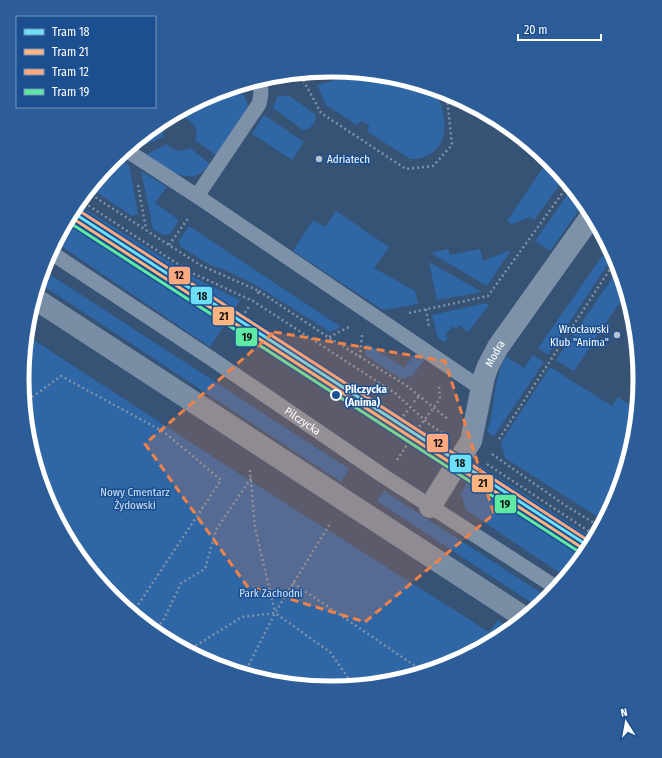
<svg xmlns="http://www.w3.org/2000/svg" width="662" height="758" viewBox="0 0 662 758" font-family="'Fira Sans Condensed',sans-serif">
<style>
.green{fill:#2f66a5}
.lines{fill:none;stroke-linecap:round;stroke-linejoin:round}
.path{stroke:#7d92a8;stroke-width:2.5;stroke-dasharray:2 3;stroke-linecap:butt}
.lane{stroke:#7d92a8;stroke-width:15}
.street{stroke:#7d92a8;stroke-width:22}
.secondary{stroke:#798da4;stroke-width:22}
.tram-1-casing{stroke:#1b4f8f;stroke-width:6}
.tram-2-casing{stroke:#1b4f8f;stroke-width:6}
.tram-3-casing{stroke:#1b4f8f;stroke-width:6}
.tram-4-casing{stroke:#1b4f8f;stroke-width:6}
.tram-1{stroke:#6ddff8;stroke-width:3}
.tram-2{stroke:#ffb580;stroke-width:3}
.tram-3{stroke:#ffa980;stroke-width:3}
.tram-4{stroke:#60e9a3;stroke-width:3}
.marked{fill:#ee8249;fill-opacity:0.2;stroke:#ee8249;stroke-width:3;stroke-dasharray:8 5;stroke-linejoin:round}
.poi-dot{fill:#b9c2ce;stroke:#1b4f8f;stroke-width:1.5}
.stop-dot{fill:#1b4f8f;stroke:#fff;stroke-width:2}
.labels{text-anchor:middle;stroke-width:3;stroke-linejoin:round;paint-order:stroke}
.poi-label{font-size:11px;fill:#fff;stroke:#1b4f8f;text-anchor:start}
.street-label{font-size:11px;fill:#fff;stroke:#1b4f8f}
.stop-label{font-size:11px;font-weight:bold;fill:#fff;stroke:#1b4f8f;text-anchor:start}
.park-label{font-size:11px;fill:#cfe3fa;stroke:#1b4f8f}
.rim{fill:none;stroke:#fff;stroke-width:5}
.line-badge{stroke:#1b4f8f;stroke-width:1.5}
.pale-badge-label{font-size:11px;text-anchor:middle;font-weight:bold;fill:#111}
</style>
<rect width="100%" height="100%" fill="#365274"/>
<g class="green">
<path d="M362,73C388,76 404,77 426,92C430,94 436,97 439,101C441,104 442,109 443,112C449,137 438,160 410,159L368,132L369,125L361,121L357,125L326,105L317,85Z"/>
<path d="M235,91C244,93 247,99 248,107L217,156L195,140C200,131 194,122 185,118L187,107L206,97Z"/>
<path d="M288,95L315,114L316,120L310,128L303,130L273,108L277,97Z"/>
<path d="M178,112L177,118C168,121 164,127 163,137L136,149L130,146L160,122Z"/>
<path d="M264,115L304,142L292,160L252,134Z"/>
<path d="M167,144C173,151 182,153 190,148L210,164C192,191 164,167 146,155Z"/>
<path d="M120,159L129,165L138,214L132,216L90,188L102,173L108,176Z"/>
<path d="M544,166L558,176L560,173L564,179L534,220L530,217L512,224L507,221Z"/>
<path d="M141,171L167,187L155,203L179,220L170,234L163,235L153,229Z"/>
<path d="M570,191L584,203L550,251L535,241Z"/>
<path d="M77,204L197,279L240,300L210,347L55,242Z"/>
<path d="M336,211L389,247L374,268L415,291L418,304L383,310L293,251L313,220L325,227Z"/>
<path d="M189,226L341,327L330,332L254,284L225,270L210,265L180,246L179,241Z"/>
<path d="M448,249L450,255L480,249L483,261L511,250L487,286L431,253Z"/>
<path d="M602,256L610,261L548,355L538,348Z"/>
<path d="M429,262L482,292L437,300Z"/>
<path d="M619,268L626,293L574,371L556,360Z"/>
<path d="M43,270L349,469L341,482L39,283Z"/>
<path d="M486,303L489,305L468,332L459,325L456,329L453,326L445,335L448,338L445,342L438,338L432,315Z"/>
<path d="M26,335L244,477L489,632L498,620L511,629C472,661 411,680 361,685C202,701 63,595 28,440C20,406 23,370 26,335Z"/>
<path d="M366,343L404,368L415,354L425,359L412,376L401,379L365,355Z"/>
<path d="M533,355L544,362L494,436L487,432C496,408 492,379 506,357L524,368Z"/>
<path d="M550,367L612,406L618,397L637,410C633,449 622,486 604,521L505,458L501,442Z"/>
<path d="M476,463L594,539L588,551L566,577L466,510L461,494Z"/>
<path d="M384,491L549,598L538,607L377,501Z"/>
</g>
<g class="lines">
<g class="path">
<path d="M301,76L321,113L406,169L433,166L452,145L447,97L436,89"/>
<path d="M282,80L332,70"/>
<path d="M215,93L240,88"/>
<path d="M138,185L146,229"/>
<path d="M87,192L200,265L259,291L256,296"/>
<path d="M80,200L190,272L253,301L395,393L429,424L445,435"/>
<path d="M169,245L189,217"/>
<path d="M259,291L328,337L407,386L449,420"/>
<path d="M426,309L429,327"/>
<path d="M409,313L488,296L569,184"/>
<path d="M242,317L250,305"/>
<path d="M329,337L351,326"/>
<path d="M360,357L362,335"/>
<path d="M414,402L419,396"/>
<path d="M24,403L61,376L164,432L221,480L132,614"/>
<path d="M400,420L408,410"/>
<path d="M499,439L616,260"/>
<path d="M492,454L566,506L601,527"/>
<path d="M397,460L416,431L440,399L439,387"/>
<path d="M487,464L596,536"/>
<path d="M250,470L255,528L275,612"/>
<path d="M293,583L424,672"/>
<path d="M495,630L498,638"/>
<path d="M154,632L164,619L181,583L205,569L216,530L251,478"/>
<path d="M187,651L242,617L275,613L330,652L354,686"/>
<path d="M244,674L275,613L331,522"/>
</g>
<g class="lane">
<path d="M126,150L197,196L482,389"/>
<path d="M197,196L259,104L261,94L260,79"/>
<path id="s1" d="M50,252L212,359L385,477L557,588"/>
</g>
<path class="street" id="s2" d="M430,507L471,441L484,377L488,366L498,347L592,215"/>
<path class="secondary" d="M34,298L525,618"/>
<defs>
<path id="tram-1" d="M72,212L590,547"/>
<path id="tram-2" d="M69,216L587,551"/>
<path id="tram-3" d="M75,208L592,543"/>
<path id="tram-4" d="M67,221L584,555"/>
</defs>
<use href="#tram-1" class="tram-1-casing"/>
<use href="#tram-2" class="tram-2-casing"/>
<use href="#tram-3" class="tram-3-casing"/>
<use href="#tram-4" class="tram-4-casing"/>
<use href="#tram-1" class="tram-1"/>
<use href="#tram-2" class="tram-2"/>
<use href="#tram-3" class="tram-3"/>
<use href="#tram-4" class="tram-4"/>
</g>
<path class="marked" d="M274,332L445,361L494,514L365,622L247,586L145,444Z"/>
<g class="poi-dot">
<circle cx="319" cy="159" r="4"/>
<circle cx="617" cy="335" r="4"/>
</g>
<circle class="stop-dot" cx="336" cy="395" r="5"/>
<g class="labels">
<g class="poi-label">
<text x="327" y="163">Adriatech</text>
<text x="609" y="333" text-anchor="end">Wrocławski<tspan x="609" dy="13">Klub "Anima"</tspan></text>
</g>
<g class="street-label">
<text dy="4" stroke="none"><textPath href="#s2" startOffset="169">Modra</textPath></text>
<text dy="4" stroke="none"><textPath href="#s1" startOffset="304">Pilczycka</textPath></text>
</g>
<g class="stop-label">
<text x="345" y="393">Pilczycka<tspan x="345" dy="13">(Anima)</tspan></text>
</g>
<g class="park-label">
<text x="135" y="496">Nowy Cmentarz<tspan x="135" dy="13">Żydowski</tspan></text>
<text x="271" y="597">Park Zachodni</text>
</g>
</g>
<path d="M0 0H662V758H0ZM29 379a302 302 0 1 1 604 0a302 302 0 1 1-604 0Z" fill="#2d5d98" fill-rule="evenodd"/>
<path class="rim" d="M29 379a302 302 0 1 1 604 0a302 302 0 1 1-604 0Z"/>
<g class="line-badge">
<rect x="168" y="266" width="23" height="19" rx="4" fill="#ffa980"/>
<rect x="190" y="286" width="23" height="19" rx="4" fill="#6ddff8"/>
<rect x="212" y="306" width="23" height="20" rx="4" fill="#ffb580"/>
<rect x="235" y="327" width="23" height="20" rx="4" fill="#60e9a3"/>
<rect x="426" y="433" width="23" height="20" rx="4" fill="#ffa980"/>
<rect x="449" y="454" width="23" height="19" rx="4" fill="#6ddff8"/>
<rect x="471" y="474" width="23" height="19" rx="4" fill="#ffb580"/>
<rect x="494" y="494" width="23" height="20" rx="4" fill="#60e9a3"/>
</g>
<g class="pale-badge-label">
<text x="179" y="279">12</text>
<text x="202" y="300">18</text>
<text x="224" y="320">21</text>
<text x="247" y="341">19</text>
<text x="438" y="447">12</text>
<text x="460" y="467">18</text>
<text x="483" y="487">21</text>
<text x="505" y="508">19</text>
</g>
<rect x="16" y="16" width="140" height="92" fill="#1b4f8f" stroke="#7695bc"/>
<rect x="24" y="29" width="20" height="6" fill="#6ddff8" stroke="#7695bc"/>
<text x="52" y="36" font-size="12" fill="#ffffff">Tram 18</text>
<rect x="24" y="49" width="20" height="6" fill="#ffb580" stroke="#7695bc"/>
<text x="52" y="56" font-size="12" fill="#ffffff">Tram 21</text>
<rect x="24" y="69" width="20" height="6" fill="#ffa980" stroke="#7695bc"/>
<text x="52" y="76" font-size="12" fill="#ffffff">Tram 12</text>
<rect x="24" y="89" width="20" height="6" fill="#60e9a3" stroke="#7695bc"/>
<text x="52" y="96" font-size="12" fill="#ffffff">Tram 19</text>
<g transform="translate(626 722) rotate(349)" stroke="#1b4f8f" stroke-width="3" paint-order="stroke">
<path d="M0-3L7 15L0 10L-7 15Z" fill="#ffffff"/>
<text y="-6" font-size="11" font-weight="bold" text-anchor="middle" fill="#ffffff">N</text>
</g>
<path d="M518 34v6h83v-6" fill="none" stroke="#ffffff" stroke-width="2"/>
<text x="524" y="34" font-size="12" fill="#ffffff" stroke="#1b4f8f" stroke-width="3" paint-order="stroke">20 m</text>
</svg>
